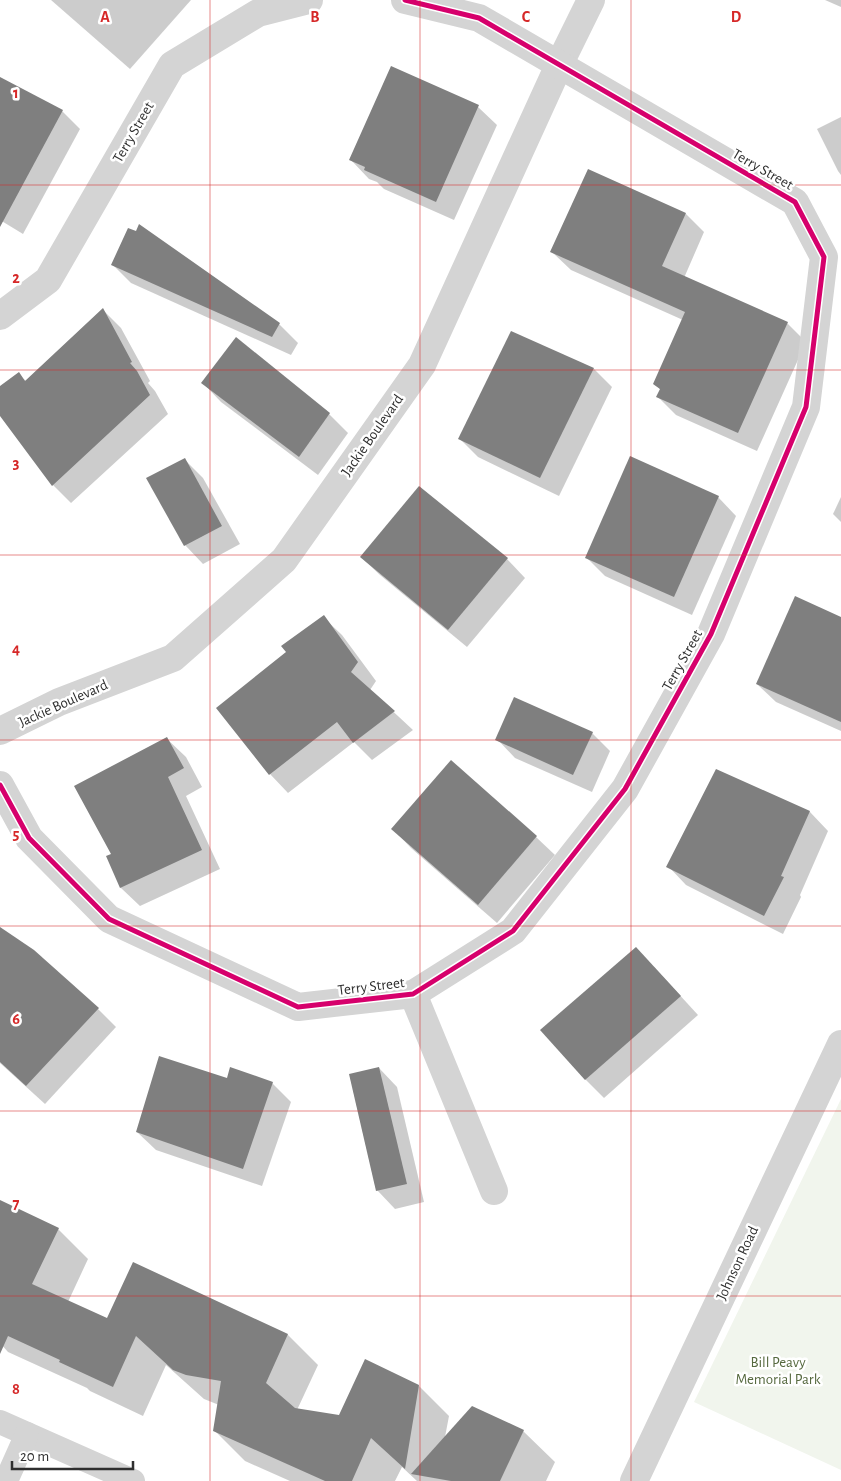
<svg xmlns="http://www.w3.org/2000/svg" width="841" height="1481" viewBox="0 0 841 1481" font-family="'Alegreya Sans',sans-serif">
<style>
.green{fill:#f1f5ed}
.shadow{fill:#0003}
.building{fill:#7f7f7f}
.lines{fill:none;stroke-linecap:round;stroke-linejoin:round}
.service{stroke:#d4d4d4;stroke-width:24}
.minor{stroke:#d4d4d4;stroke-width:28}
.cycleway-casing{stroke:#fff;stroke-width:8}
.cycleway{stroke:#d6006c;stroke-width:5}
.grid{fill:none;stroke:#d62828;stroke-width:1;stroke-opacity:0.55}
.labels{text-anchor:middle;stroke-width:5;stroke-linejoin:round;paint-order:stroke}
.street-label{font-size:15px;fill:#2f2f2f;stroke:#fff}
.park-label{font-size:15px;fill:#56693f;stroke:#fff}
.grid-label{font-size:16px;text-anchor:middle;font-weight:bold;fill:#d62828;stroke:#fff;stroke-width:5;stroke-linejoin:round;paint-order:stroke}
</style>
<rect width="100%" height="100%" fill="#fff"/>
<path class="green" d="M841,1099V1470L694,1402Z"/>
<g class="shadow">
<path d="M51,0H191L130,69Z"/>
<path d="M825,0H841V7Z"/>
<path d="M0,78L62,111L80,129L23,234L0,220Z"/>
<path d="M478,107L497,125L454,220L384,189L377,182L369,179L351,160Z"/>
<path d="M841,117V175L838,171L817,129Z"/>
<path d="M686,214L704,232L684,278L787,323L806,342L757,451L676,415L658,397L661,390L655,384L683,320L571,270L552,252Z"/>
<path d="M113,265L279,324L298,343L291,355L131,283Z"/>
<path d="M103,310L121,328L150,381L148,383L155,391L168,414L71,503L53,485L0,414V388L18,374L26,381Z"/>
<path d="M594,369L612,387L559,496L478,457L460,439Z"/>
<path d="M203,383L329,414L348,433L318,475L221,402Z"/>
<path d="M184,459L203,478L240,544L203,564L185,545Z"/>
<path d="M718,497L736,516L692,615L605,576L586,557Z"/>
<path d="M841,497V522L833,514Z"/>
<path d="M361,557L507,559L525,578L467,647L380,575Z"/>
<path d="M323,617L342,635L376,681L370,690L413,730L372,760L354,742L288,793L270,774L218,708L288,653Z"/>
<path d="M841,618V731L776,702L757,684Z"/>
<path d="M592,733L610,751L592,792L515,758L497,739Z"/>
<path d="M167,739L186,757L202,787L186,796L220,869L140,906L121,888L108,857L112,855Z"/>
<path d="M451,762L536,837L555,855L497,923L411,848L393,829Z"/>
<path d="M716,771L810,812L828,831L800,895L801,897L783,934L686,885L668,866Z"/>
<path d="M0,945L98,1009L116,1027L45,1104L0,1063Z"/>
<path d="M654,967L698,1015L604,1098L586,1080L542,1031Z"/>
<path d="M379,1068L397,1087L424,1202L395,1209L377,1190Z"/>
<path d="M228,1080L272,1083L291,1102L262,1186L156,1150L137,1132Z"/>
<path d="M0,1202L58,1229L88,1259L68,1302L108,1319L133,1264L288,1335L318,1365L297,1410L340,1416L419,1386L449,1416L445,1437L523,1431L555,1462L546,1481H417L402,1467L395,1481H290L245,1461L215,1431L219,1405L204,1399L166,1365L143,1416L90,1391L87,1388L8,1352L0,1343Z"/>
</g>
<g class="building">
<path d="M391,66L479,105L436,202L364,170L365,167L349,160Z"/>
<path d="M0,77L63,110L0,227Z"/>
<path d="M588,169L686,213L662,266L788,322L738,433L656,397L660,389L653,384L685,312L550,252Z"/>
<path d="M139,224L280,323L272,337L111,265L128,228L136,231Z"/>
<path d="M103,308L132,362L130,363L137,371L150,395L52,486L0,416V386L19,372L25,381Z"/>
<path d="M511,331L594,368L540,478L458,439Z"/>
<path d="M236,337L330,413L299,457L201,383Z"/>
<path d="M630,456L719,496L674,597L585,558Z"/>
<path d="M185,458L222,526L184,546L146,478Z"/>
<path d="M419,486L508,558L448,630L360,557Z"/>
<path d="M795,596L841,617V722L756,684Z"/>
<path d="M324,615L358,662L351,672L395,711L353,743L337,722L269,775L216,708L286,652L281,646Z"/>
<path d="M514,697L593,732L573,775L495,740Z"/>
<path d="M167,737L184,768L168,777L202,850L120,888L106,856L111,854L74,786Z"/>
<path d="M451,760L537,836L478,905L391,829Z"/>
<path d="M716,769L810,811L781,876L784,877L764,916L666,867Z"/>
<path d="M0,927L34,950L99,1008L26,1086L0,1062Z"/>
<path d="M636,947L681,996L585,1080L540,1030Z"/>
<path d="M159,1056L227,1078L230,1067L273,1082L243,1169L136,1132Z"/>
<path d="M379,1067L407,1184L376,1191L349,1074Z"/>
<path d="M0,1200L59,1228L32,1284L107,1318L133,1262L288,1334L266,1383L295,1408L339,1415L365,1359L419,1385L405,1469L371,1438L352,1481H325L213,1431L221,1381L186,1375L173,1370L136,1336L113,1387L59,1362L60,1360L8,1336L0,1354Z"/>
<path d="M472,1406L524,1430L500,1481H451L411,1474Z"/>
</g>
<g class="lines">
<g class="service">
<path d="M0,1422L133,1481"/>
<path d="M6,1481L27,1434"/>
</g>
<g class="minor">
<path d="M0,316L48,280L172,65L258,13L309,0"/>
<path d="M0,731L59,702L173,658L284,560L422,365L559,65L591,0"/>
<path d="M0,785L29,838L109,919L298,1007L413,994L513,931L625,789L711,634L806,407L824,257L795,202L479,18L405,0"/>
<path d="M413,994L494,1191"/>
<path d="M634,1481L841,1044"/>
</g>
<defs>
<path id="cycleway" d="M0,785L29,838L109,919L298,1007L413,994L513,931L625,789L711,634L806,407L824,257L795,202L479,18L405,0"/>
</defs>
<use href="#cycleway" class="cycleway-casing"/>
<use href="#cycleway" class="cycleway"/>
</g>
<path class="grid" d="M210,0V1481M420,0V1481M631,0V1481M0,185H841M0,370H841M0,555H841M0,740H841M0,926H841M0,1111H841M0,1296H841"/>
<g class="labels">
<g class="street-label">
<text transform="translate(133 132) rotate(-60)" y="5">Terry Street</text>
<text transform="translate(763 169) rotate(30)" y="5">Terry Street</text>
<text transform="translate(372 435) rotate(-55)" y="5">Jackie Boulevard</text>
<text transform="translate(682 660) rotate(-61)" y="5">Terry Street</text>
<text transform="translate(63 703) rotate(-24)" y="5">Jackie Boulevard</text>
<text transform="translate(371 986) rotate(-7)" y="5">Terry Street</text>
<text transform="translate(737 1263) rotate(-65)" y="5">Johnson Road</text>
</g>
<g class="park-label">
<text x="778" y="1367">Bill Peavy<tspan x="778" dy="17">Memorial Park</tspan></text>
</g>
</g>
<g class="grid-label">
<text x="105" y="22">A</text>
<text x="315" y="22">B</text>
<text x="526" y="22">C</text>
<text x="736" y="22">D</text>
<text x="16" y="98">1</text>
<text x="16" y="283">2</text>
<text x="16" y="468">3</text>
<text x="16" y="654">4</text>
<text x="16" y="839">5</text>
<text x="16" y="1024">6</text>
<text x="16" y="1209">7</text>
<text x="16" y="1394">8</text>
</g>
<path d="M12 1461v8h121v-8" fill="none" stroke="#2f2f2f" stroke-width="2.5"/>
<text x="20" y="1461" font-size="15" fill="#2f2f2f" stroke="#ffffff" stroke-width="4" paint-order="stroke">20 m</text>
</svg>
